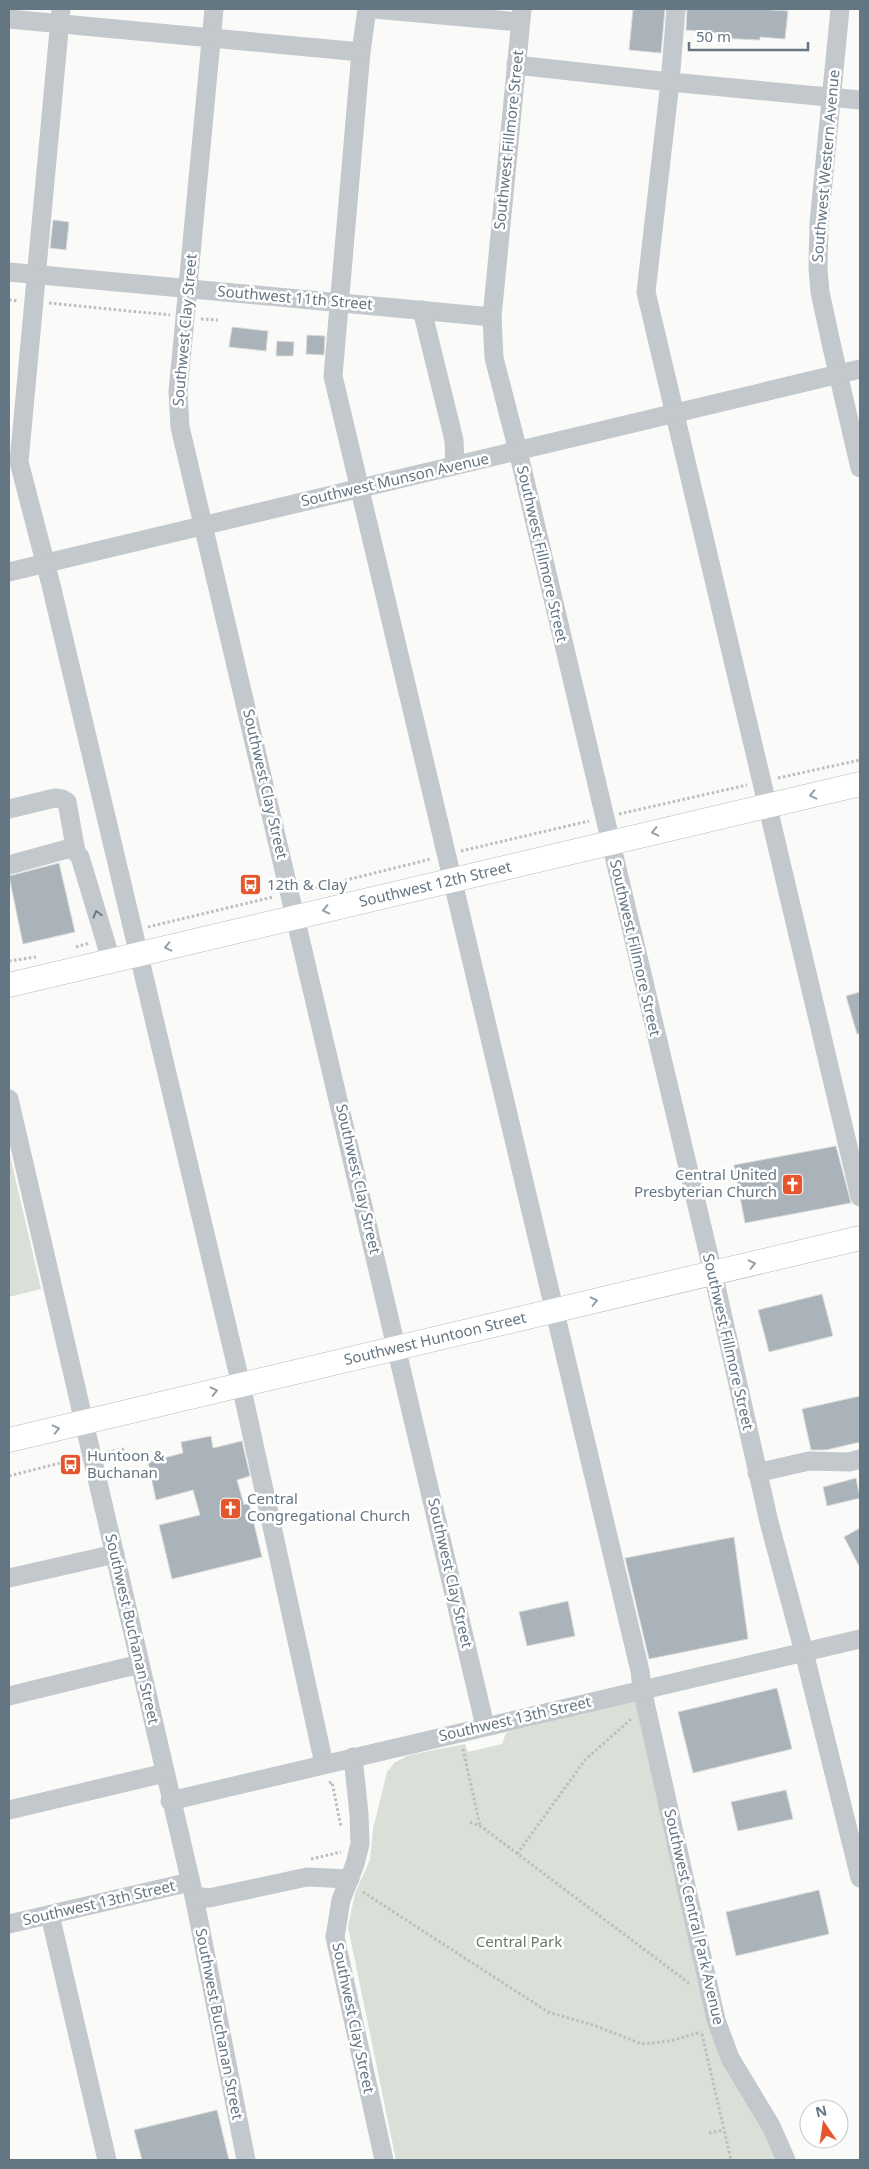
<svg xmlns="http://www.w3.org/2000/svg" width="869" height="2169" viewBox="0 0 869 2169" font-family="'Noto Sans',sans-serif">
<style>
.green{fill:#dadfd7}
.building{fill:#aab3b9;stroke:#dcdcda}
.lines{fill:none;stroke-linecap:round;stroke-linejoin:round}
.major-casing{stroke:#b5babe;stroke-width:25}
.path{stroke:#bbbfc2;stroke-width:3;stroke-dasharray:2.5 2.5;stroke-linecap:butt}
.minor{stroke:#c3c8cc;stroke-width:19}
.major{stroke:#fff;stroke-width:24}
.oneway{stroke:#939fa8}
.oneway2{stroke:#6a7a87}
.labels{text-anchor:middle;stroke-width:5;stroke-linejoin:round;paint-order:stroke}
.street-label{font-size:15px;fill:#657683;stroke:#fff}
.poi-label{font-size:15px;fill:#657683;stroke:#fff;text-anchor:start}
.park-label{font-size:15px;fill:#687a64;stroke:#fff}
</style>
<rect width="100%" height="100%" fill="#fafaf8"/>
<g class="green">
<path d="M9,1151L41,1289L9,1297Z"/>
<path d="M638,1700L642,1709L696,1974C713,2040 748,2101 779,2160H396L348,1927L355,1893L370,1860L373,1829L387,1772L394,1763L409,1755L465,1744L468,1752L502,1744L506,1733L512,1731Z"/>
</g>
<g class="building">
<path d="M633,9H665L661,53L629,50Z"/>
<path d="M687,9H759L788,11L785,39L760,37V40L716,38L717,33L686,30Z"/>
<path d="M53,220L69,222L66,250L50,248Z"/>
<path d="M232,327L268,331L266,351L229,347Z"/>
<path d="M307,335L325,336L324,355L306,354Z"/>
<path d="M277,341L294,342L293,356H276Z"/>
<path d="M59,863L75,932L23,944L9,876Z"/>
<path d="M860,992V1034H857L846,996Z"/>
<path d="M836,1146L851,1203L745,1223L734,1165Z"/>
<path d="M822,1294L833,1336L769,1352L758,1310Z"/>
<path d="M860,1396V1442L826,1450H811L802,1409Z"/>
<path d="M211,1436L213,1448L242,1441L250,1476L237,1480L244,1505L249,1503L262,1557L172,1579L159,1525L200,1515L193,1490L156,1500L148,1462L183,1453L181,1442Z"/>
<path d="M856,1478L860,1498L827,1506L823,1487Z"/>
<path d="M860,1528V1568L844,1537Z"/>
<path d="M734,1537L748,1639L649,1659L625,1558Z"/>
<path d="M568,1601L575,1636L527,1646L519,1612Z"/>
<path d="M777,1688L792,1749L693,1773L678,1712Z"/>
<path d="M786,1790L793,1819L738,1831L731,1802Z"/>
<path d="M819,1890L829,1934L736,1956L726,1912Z"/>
<path d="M217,2110L229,2160H142L134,2130Z"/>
</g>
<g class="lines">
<defs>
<g id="major">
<path id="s1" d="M9,985L860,784"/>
<path id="s2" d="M9,1440L860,1238"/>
</g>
</defs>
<use href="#major" class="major-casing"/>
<g class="path">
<path d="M9,300L18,301"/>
<path d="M49,303L170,315"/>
<path d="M201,319L218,320"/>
<path d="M778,778L860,760"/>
<path d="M619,814L747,785"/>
<path d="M461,851L589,821"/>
<path d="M306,890L431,859"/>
<path d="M148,927L273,897"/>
<path d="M76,947L89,943"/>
<path d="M9,961L36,957"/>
<path d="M107,1452L124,1449"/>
<path d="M9,1476L76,1459"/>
<path d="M463,1749L480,1826"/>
<path d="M329,1783L332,1782L341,1827"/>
<path d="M470,1822L482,1827L690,1984"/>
<path d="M517,1854L585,1760L631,1719"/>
<path d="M311,1859L341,1852"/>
<path d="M363,1892L548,2012L593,2025L642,2044L670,2041L701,2032"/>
<path d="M702,2034L731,2160"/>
<path d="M709,2133L723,2130"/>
</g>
<g class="minor">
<path d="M61,9L19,462L51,585L241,1385L324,1764"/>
<path d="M214,9L178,392L180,427L485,1726"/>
<path d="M367,9L361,52L333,376L640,1671L642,1689L716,2020L730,2058L771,2126L786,2160"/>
<path d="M374,9L520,22"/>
<path d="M522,9L492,317L494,358L518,451L713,1273L769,1522L804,1652L860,1878"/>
<path d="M676,9L670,82L646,292L860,1197"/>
<path d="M840,9L819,223L818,268L820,292L831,343L860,468"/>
<path d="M9,19L361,52"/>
<path d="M516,65L670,82L860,100"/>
<path d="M9,272L492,317"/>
<path d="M422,310L454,440L455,465"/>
<path d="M9,572L860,369"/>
<path d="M9,809L55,798L62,799L67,802L76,852"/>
<path d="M9,865L67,849L75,851L80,857L111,960"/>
<path d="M9,1099L194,1896L246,2160"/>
<path d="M757,1473L809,1461L849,1462L860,1459"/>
<path d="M9,1578L115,1554"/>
<path d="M9,1696L140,1664"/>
<path d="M353,1757L359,1814L360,1844L355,1864L341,1900L335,1937L384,2160"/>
<path d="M170,1801L860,1639"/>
<path d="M9,1810L165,1773"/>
<path d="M194,1896L209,1898L307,1877L350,1879"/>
<path d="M50,1915L107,2160"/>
<path d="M9,1924L190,1882"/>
</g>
<use href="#major" class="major"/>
</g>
<defs><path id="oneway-chevron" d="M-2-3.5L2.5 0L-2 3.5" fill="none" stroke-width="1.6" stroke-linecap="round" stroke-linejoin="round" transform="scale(1.25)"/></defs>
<g class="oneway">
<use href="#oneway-chevron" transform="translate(813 795) rotate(167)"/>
<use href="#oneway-chevron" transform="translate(655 832) rotate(167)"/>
<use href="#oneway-chevron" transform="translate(326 910) rotate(167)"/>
<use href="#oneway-chevron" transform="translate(168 947) rotate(167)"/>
<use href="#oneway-chevron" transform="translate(752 1264) rotate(-13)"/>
<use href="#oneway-chevron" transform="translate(594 1301) rotate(-13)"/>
<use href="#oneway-chevron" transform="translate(214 1391) rotate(-13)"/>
<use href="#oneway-chevron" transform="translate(56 1429) rotate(-13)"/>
</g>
<use class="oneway2" href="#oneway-chevron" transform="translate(97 914) rotate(-106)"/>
<defs>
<symbol id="bus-square" viewBox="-11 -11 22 22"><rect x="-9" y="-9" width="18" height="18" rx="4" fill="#e4572e" stroke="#fff"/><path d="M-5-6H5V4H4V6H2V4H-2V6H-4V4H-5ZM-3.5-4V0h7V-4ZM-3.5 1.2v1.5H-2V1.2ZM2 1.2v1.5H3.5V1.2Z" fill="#fff"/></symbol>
<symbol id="church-square" viewBox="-11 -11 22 22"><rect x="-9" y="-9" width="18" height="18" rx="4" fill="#e4572e" stroke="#fff"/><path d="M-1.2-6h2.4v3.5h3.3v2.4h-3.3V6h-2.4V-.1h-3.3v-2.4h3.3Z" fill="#fff"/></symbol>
</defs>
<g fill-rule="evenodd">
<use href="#bus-square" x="238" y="872" width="25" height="25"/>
<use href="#church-square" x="780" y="1172" width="25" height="25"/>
<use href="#bus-square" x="58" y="1452" width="25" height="25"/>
<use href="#church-square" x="218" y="1496" width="25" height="25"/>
</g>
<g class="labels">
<g class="street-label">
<text transform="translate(509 140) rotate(-84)" y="5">Southwest Fillmore Street</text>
<text transform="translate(826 166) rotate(-85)" y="5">Southwest Western Avenue</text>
<text transform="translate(295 298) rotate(5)" y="5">Southwest 11th Street</text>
<text transform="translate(185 330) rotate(-85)" y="5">Southwest Clay Street</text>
<text transform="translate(395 480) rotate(-13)" y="5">Southwest Munson Avenue</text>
<text transform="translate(542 554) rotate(77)" y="5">Southwest Fillmore Street</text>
<text transform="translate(265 784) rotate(77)" y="5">Southwest Clay Street</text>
<text dy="5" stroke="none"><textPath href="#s1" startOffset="438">Southwest 12th Street</textPath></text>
<text transform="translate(635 948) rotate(77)" y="5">Southwest Fillmore Street</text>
<text transform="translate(358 1179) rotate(77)" y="5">Southwest Clay Street</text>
<text dy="5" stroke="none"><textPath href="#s2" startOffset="438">Southwest Huntoon Street</textPath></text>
<text transform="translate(728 1342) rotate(77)" y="5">Southwest Fillmore Street</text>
<text transform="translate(450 1573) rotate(77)" y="5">Southwest Clay Street</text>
<text transform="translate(132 1629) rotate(77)" y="5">Southwest Buchanan Street</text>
<text transform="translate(515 1719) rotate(-13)" y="5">Southwest 13th Street</text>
<text transform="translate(99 1903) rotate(-13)" y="5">Southwest 13th Street</text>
<text transform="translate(694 1917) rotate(77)" y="5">Southwest Central Park Avenue</text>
<text transform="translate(353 2018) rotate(78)" y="5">Southwest Clay Street</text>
<text transform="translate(219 2024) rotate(79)" y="5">Southwest Buchanan Street</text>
</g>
<g class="poi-label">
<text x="267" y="890">12th &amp; Clay</text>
<text x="777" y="1180" text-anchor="end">Central United<tspan x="777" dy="17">Presbyterian Church</tspan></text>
<text x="87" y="1461">Huntoon &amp;<tspan x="87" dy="17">Buchanan</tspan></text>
<text x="247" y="1504">Central<tspan x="247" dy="17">Congregational Church</tspan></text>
</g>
<g class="park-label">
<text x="519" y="1947">Central Park</text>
</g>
</g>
<rect width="869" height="2169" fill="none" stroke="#657683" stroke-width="20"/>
<g transform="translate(824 2124) rotate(347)"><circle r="24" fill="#ffffff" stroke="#c1c8cd"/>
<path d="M0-4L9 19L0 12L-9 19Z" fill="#e4572e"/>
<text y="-8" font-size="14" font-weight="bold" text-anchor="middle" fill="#657683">N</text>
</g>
<path d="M689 42v8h119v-8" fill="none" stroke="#657683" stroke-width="2.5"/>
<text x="696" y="42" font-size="15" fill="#657683" stroke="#ffffff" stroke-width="4" paint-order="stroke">50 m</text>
</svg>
